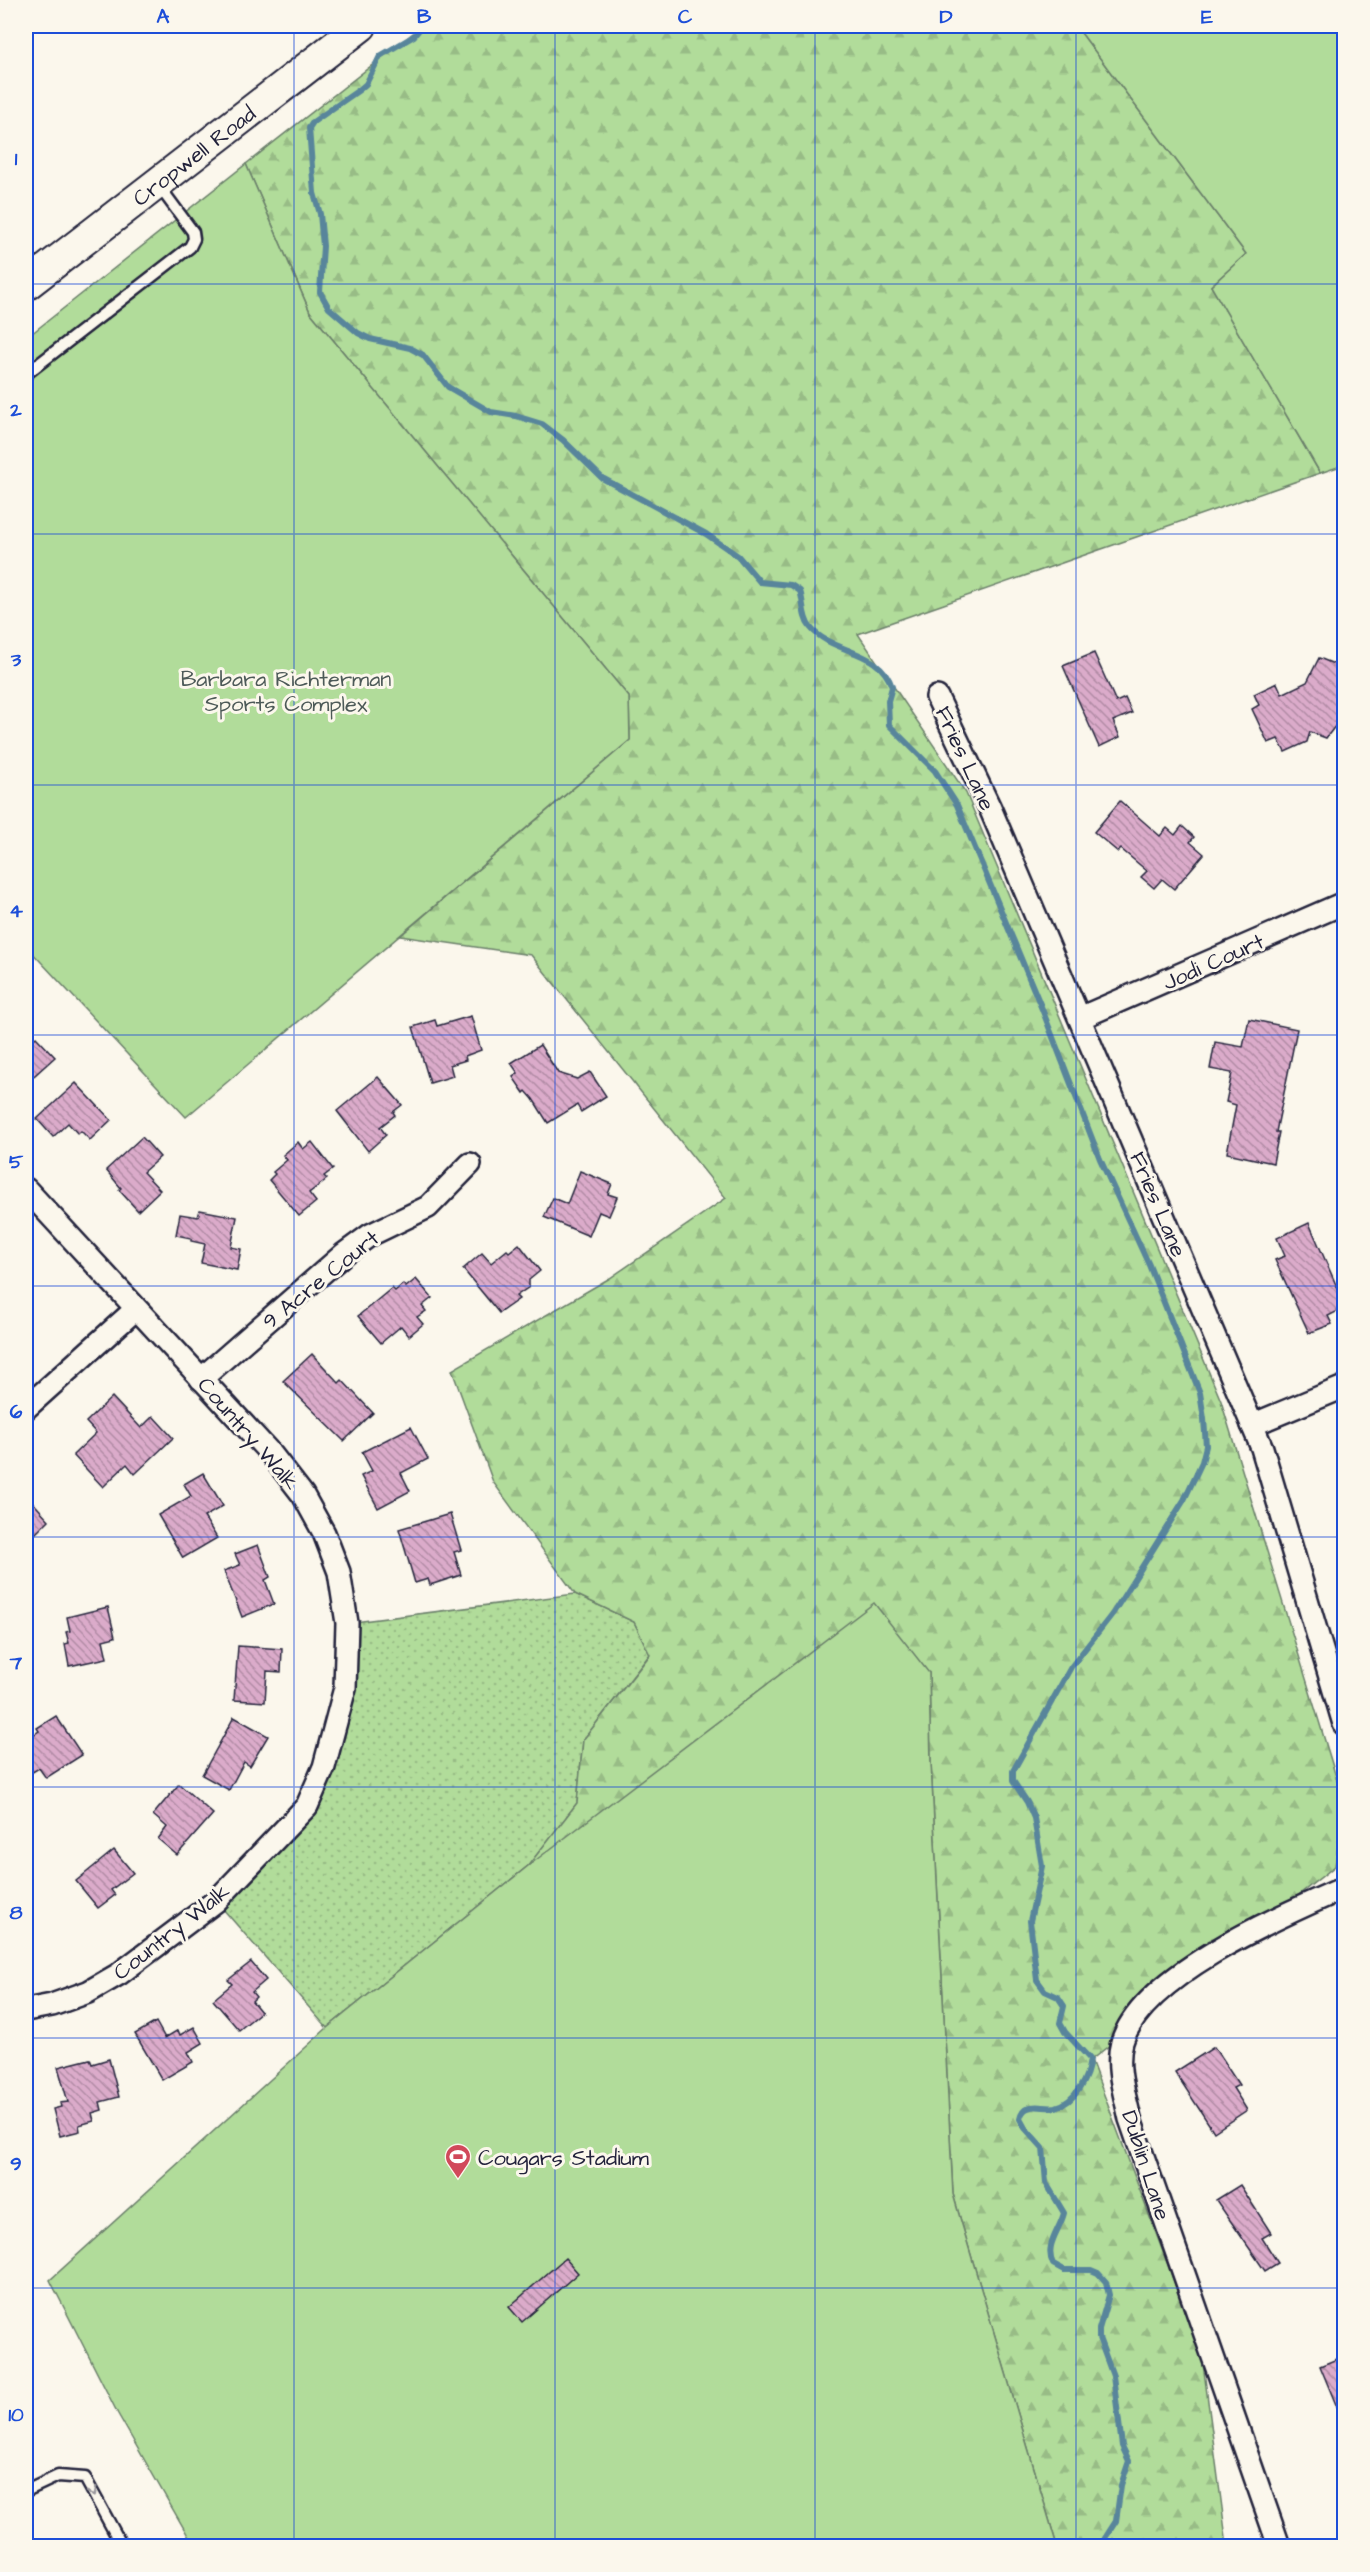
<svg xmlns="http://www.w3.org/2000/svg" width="1370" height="2572" viewBox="0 0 1370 2572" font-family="'Architects Daughter',sans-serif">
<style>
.grass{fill:url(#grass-dots);stroke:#6a7f6a;stroke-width:1.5}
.forest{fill:url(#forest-firs);stroke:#6a7f6a;stroke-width:1.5}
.park{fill:#b1dc9a;stroke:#6a7f6a;stroke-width:1.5}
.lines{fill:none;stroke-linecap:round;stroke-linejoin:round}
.stream{stroke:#58859b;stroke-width:6}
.building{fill:url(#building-back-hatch);stroke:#22223b;stroke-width:1.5}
.lane-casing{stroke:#22223b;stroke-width:15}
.street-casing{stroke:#22223b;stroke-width:26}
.secondary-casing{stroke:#22223b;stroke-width:34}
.lane{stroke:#fbf7ec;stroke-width:10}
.street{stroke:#fbf7ec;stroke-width:21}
.secondary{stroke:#fbf7ec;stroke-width:30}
.oneway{stroke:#99979c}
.grid{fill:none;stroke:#1d4ed8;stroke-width:1.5;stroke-opacity:0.55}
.labels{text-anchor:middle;stroke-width:6;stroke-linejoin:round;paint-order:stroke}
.street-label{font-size:22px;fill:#22223b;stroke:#fbf7ec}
.park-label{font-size:22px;fill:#4d5a58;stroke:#fbf7ec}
.poi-label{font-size:22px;fill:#22223b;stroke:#fbf7ec;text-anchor:start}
.neatline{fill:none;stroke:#1d4ed8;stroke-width:2}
.grid-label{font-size:20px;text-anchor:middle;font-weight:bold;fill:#1d4ed8}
</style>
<defs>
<pattern id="grass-dots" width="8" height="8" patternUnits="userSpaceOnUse" patternTransform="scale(1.5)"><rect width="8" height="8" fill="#b1dc9a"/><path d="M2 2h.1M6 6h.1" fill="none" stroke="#98bc86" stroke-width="1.8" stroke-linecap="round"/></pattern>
<pattern id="forest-firs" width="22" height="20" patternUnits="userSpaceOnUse" patternTransform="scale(1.5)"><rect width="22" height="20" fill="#b1dc9a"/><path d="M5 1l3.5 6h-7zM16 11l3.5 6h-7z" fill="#98bc86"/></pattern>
<pattern id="building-back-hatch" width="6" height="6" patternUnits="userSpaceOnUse" patternTransform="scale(1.5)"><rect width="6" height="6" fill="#dbabca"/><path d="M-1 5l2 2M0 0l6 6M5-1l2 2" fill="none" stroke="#b18ba5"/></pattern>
</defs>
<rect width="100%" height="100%" fill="#fbf7ec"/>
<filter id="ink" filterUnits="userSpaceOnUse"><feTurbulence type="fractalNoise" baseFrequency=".0167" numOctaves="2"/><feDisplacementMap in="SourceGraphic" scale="12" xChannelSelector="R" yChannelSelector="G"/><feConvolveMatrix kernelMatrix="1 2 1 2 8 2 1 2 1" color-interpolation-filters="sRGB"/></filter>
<g filter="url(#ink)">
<path class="grass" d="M575,1594L634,1622L650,1654L583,1740L577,1803L528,1866L327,2028L216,1901L307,1806L324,1767L347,1623Z"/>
<path class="forest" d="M422,26H1076L1246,254L1211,286L1320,473L858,634L966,793L1221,1401L1344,1803L1335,1866L1091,2060L1202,2356L1227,2546H1057L953,2194L931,1763L929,1673L327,2028L528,1866L577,1803L583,1740L650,1655L634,1622L575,1594L493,1482L452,1370L610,1278L726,1198L531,955L400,936L630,740L629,697L310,312L246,164Z"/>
<g class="park">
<path d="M1076,26H1344V465L1320,473L1211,286L1246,254Z"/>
<path d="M246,164L310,312L629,697L630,740L186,1117L26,946V338Z"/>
<path d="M874,1603L929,1673L931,1763L953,2194L1057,2546H194L118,2414L50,2280L327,2028L528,1866Z"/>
</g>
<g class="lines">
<path class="stream" d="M422,26L414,36L380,56L366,84L359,90L313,122L309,128L314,193L320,214L323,246L320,292L329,308L358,333L370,339L410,348L423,355L448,387L491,412L516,416L542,424L563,440L602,478L706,534L738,556L760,582L791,585L800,591C804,602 802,617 810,627C833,655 880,648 892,687L888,701L889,725L935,771L957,805L1042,1009L1100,1159L1149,1265L1200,1393L1204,1419L1206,1446L1202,1462L1184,1500L1113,1613L1071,1667L1013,1771V1781L1027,1802L1034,1818L1042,1866L1030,1921L1037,1980L1045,1991L1058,1997L1064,2006L1060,2023L1065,2032L1090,2059C1088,2077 1076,2102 1056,2107C1047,2109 1036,2104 1028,2108C1023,2110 1021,2114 1020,2119L1025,2128L1043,2148L1046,2183L1064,2213C1060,2230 1044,2245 1053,2264L1064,2270H1091L1098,2273L1106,2282L1109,2295L1099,2329V2338L1113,2376L1122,2446L1129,2461L1121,2485L1116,2521L1100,2546"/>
</g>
<g class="building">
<path d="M1094,653L1116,702L1125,698L1132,713L1113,721L1120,737L1099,747L1063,666Z"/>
<path d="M1319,658L1344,668V718L1339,721L1326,738L1310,732L1307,742L1285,752L1278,739L1268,743L1252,709L1259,705L1254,694L1277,683L1282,694L1307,682Z"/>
<path d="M1120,801L1160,836L1167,828L1175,835L1182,826L1194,837L1190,842L1204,854L1174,889L1162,879L1154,888L1141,877L1147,871L1121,849L1118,852L1094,832Z"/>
<path d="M471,1016L481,1050L465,1056L466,1060L450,1065L453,1076L430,1083L413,1027L435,1020L437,1026Z"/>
<path d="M1249,1019L1297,1029L1276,1132H1279L1273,1163L1227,1153L1236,1105L1226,1102L1232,1073L1210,1069L1215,1042L1243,1047Z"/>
<path d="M36,1037L55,1057L26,1083V1046Z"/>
<path d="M540,1045L558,1073L577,1079L590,1072L606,1096L581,1112L577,1105L548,1123L533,1099L526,1091L524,1093L513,1077L518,1073L511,1063Z"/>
<path d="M378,1077L402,1105L393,1112L395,1115L380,1127L386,1135L368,1151L337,1111Z"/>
<path d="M76,1083L111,1120L90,1140L81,1131L78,1134L68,1123L53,1137L37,1119Z"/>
<path d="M142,1137L160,1157L143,1172L160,1190L138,1211L119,1190L121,1188L106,1170Z"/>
<path d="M298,1142L303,1149L312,1142L333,1169L324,1176L327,1179L309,1193L316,1202L299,1216L269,1180L275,1174L273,1172L287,1160L283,1155Z"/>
<path d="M580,1171L612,1184L608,1194L617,1197L609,1216L599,1212L589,1236L544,1217L553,1198L567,1204Z"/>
<path d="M200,1210L237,1217L231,1247L241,1249L237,1270L201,1263L205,1244L191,1241V1238L176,1235L180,1214L198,1217Z"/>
<path d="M1309,1223L1344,1303V1308L1328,1316L1332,1324L1309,1333L1275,1260L1285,1256L1277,1238Z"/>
<path d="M519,1244L540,1271L529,1280V1287L516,1296L519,1299L499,1313L463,1269L482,1253L491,1263L507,1250L509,1252Z"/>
<path d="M416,1279L432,1298L422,1306L426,1311L417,1317L423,1324L409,1336L401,1326L381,1343L358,1316L392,1288L395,1291L403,1284L406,1287Z"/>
<path d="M312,1354L339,1383L342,1380L373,1413L344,1441L283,1381Z"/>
<path d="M112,1397L141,1428L153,1416L173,1438L135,1474L127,1464L103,1487L73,1455L96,1433L86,1422Z"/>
<path d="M411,1427L428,1459L401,1473L410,1491L378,1508L361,1476L372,1471L362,1452Z"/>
<path d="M203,1473L223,1506L204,1517L217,1538L183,1558L158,1515L191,1496L184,1484Z"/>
<path d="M26,1495L49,1520L26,1543Z"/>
<path d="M450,1514L461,1550L454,1552L461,1575L430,1585L428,1579L415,1583L399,1529Z"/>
<path d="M258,1545L270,1577L265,1580L274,1604L242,1617L224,1571L240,1565L235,1554Z"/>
<path d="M108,1607L115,1637L103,1640L107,1658L69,1666L65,1644L69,1643L66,1632L70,1631L67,1617Z"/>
<path d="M238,1646L282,1649L281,1672L267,1671L265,1702L234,1700Z"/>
<path d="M56,1716L82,1755L46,1778L39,1768L26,1776V1740L39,1731L37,1728Z"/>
<path d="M234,1717L268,1736L250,1766L244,1762L229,1790L202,1775Z"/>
<path d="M179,1784L213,1814L177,1855L158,1839L167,1827L153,1815Z"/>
<path d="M114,1850L133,1873L111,1890L115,1895L98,1908L76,1881Z"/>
<path d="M251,1962L266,1980L252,1992L256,1997L252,2001L261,2012L239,2030L213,2000L232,1984L228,1980Z"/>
<path d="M156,2022L165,2038L178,2030L180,2035L194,2027L203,2043L188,2052L193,2062L162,2080L135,2034Z"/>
<path d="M1214,2047L1239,2085L1233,2088L1247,2110L1214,2132L1175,2072Z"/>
<path d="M90,2059L92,2064L109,2059L119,2097L100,2102L102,2110L92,2113L94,2121L79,2125L80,2131L60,2136L53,2109L61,2107L60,2103L68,2102L58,2067Z"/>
<path d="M1240,2185L1271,2233L1262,2238L1278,2263L1265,2271L1216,2200Z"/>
<path d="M565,2258L578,2273L522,2322L509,2307Z"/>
<path d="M1344,2356V2424L1320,2366Z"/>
</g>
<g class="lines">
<defs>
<g id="lane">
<path d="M26,374L190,247L194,239L193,232L159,186"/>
<path d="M26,2491L58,2476L85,2478L122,2546"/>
</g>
<g id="street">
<path d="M937,697L990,808L1262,1448L1344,1724"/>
<path d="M1080,1018L1344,903"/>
<path d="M26,1189L272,1455L303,1495L324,1533L339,1572L347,1623L345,1688L324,1767L307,1806L216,1901L119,1974L88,1992L52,2005L26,2010"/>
<path d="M201,1379L344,1254L370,1235L428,1207L470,1164"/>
<path d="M26,1408L136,1309"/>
<path d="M1252,1425L1344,1387"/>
<path d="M1279,2546L1130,2119C1125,2095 1115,2067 1122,2042C1143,1974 1283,1915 1344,1888"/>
</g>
<g id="secondary">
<path id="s1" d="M26,285L361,26"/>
</g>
</defs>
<use href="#lane" class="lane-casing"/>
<use href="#street" class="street-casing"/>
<use href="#secondary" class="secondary-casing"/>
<use href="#lane" class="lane"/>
<use href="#street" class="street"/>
<use href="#secondary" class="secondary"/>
</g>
<defs><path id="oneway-chevron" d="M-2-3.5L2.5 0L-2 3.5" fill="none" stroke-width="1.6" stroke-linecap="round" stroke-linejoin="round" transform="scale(1.5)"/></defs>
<use class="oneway" href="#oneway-chevron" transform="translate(93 2492) rotate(62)"/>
</g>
<path class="grid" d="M294,26V2546M555,26V2546M815,26V2546M1076,26V2546M26,284H1344M26,534H1344M26,785H1344M26,1035H1344M26,1286H1344M26,1537H1344M26,1787H1344M26,2038H1344M26,2288H1344"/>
<defs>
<symbol id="stadium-pin" viewBox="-11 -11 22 30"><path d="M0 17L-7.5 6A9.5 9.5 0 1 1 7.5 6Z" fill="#d1495b" stroke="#fbf7ec"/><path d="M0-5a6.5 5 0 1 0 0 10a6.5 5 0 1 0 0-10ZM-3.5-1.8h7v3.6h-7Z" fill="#fff"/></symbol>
</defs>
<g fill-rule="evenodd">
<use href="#stadium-pin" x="443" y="2142" width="30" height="40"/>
</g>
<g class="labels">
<g class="street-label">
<text dy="8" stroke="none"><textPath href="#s1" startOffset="212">Cropwell Road</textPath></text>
<text transform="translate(966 758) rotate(65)" y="8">Fries Lane</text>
<text transform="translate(1213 961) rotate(-24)" y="8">Jodi Court</text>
<text transform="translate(1159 1204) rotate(67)" y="8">Fries Lane</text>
<text transform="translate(320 1279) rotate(-39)" y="8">9 Acre Court</text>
<text transform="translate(249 1433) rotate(49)" y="8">Country Walk</text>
<text transform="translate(171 1931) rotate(-38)" y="8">Country Walk</text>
<text transform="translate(1147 2165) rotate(72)" y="8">Dublin Lane</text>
</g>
<g class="park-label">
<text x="286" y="686">Barbara Richterman<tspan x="286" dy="25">Sports Complex</tspan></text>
</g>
<g class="poi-label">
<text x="478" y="2165">Cougars Stadium</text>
</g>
</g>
<rect width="1370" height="2572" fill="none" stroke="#fbf7ec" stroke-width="66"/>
<rect x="33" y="33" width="1304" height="2506" class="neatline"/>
<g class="grid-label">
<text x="163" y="23">A</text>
<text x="424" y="23">B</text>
<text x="685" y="23">C</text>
<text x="946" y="23">D</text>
<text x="1207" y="23">E</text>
<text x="16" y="165">1</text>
<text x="16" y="416">2</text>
<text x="16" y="666">3</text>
<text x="16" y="917">4</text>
<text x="16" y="1168">5</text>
<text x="16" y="1418">6</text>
<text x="16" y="1669">7</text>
<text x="16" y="1919">8</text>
<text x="16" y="2170">9</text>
<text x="16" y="2421">10</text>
</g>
</svg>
